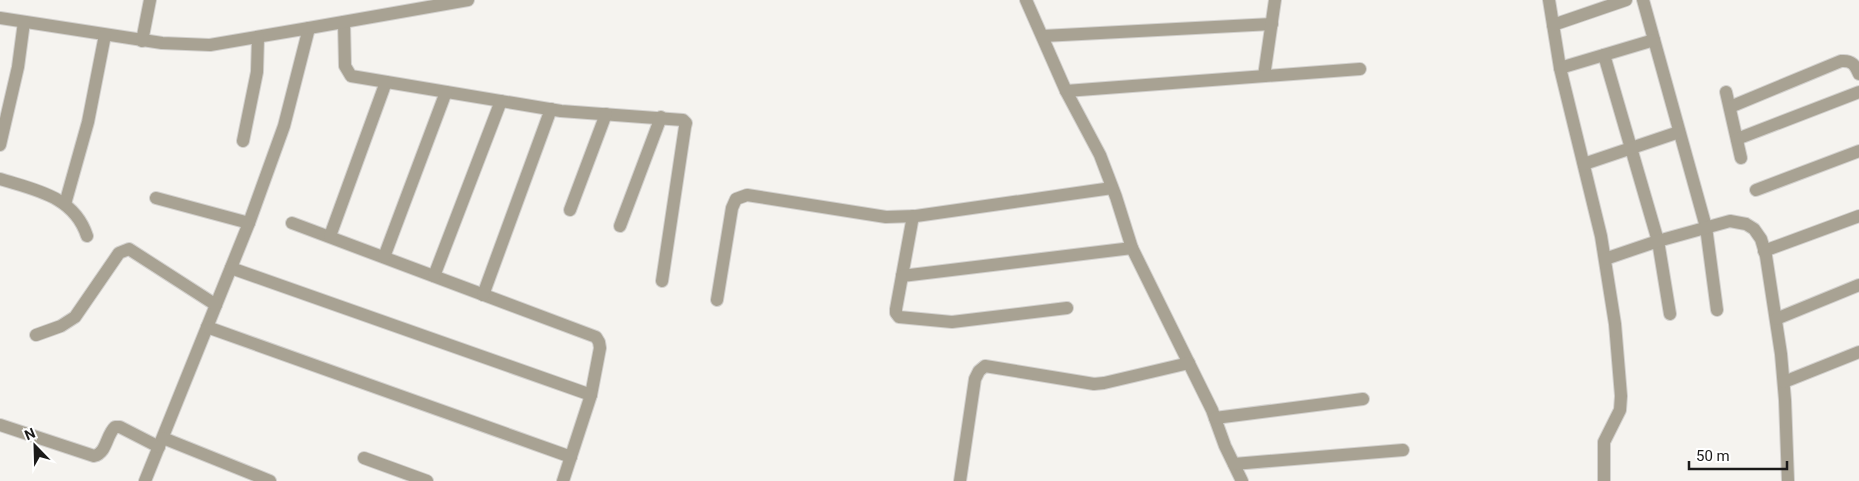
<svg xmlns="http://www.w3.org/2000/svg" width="1859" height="481" viewBox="0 0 1859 481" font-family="Roboto,sans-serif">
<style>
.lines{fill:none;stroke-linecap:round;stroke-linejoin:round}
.street-casing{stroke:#d2d0cd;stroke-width:14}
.street{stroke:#a8a293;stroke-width:12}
</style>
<rect width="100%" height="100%" fill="#f5f3ef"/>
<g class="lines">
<defs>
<g id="street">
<path d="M1026,0L1066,91L1100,155L1116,197L1132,248L1212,410L1225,446L1242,481"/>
<path d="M1549,0L1560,68L1601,236L1615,324L1621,396L1620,410L1604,442V481"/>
<path d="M1643,0L1706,227L1717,310"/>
<path d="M0,18L162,43L210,45L309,28L284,126L249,223L145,481"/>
<path d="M344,22L345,66L351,76L561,111L683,120L686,123L685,127L662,281"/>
<path d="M1553,25L1626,0"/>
<path d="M309,28L468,0"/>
<path d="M1043,36L1272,24"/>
<path d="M142,41L150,0"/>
<path d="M1604,55L1658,241L1670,314"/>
<path d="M1560,68L1654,40"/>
<path d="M1264,76L1275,0"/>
<path d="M1066,91L1360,69"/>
<path d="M1726,92L1741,158"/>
<path d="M1730,107L1841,61C1852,60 1855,65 1859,74"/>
<path d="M1737,139L1859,92"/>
<path d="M243,141L257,72L258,37"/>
<path d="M0,145L18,67L24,22"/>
<path d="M1584,164L1679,132"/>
<path d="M0,179C35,190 74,196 87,236"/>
<path d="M1756,190L1859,151"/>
<path d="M156,198L249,223"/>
<path d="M65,204L88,122L105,35"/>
<path d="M570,210L606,114"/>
<path d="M913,216L896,309V313L899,317L952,322L1067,308"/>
<path d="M292,223L596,337L599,342L600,348L591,395L563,481"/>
<path d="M620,226L661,117"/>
<path d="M330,236L386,82"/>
<path d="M1764,251L1859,216"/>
<path d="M384,257L446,92"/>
<path d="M1605,259L1658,241L1730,221L1746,224L1754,229L1761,239L1766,256L1781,354L1785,400L1788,481"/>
<path d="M231,268L591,395"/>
<path d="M434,276L501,101"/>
<path d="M902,276L1132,248"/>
<path d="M483,295L551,109"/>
<path d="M717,300L732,208L736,199L747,195L886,217L916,216L1112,188"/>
<path d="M1776,319L1859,285"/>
<path d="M207,327L571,457"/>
<path d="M36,335L61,326L75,317L119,253L129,249L216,305"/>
<path d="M1784,382L1859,352"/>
<path d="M1215,418L1363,399"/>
<path d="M0,425L94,456C107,453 106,435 115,427H120L159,447"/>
<path d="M163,438L270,481"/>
<path d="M364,458L427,481"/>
<path d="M1234,464L1403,450"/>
<path d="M960,481L975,379L979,371L985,366L1094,384L1104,383L1189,363"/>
</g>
</defs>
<use href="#street" class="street-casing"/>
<use href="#street" class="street"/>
</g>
<g transform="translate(35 446) rotate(337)" stroke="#ffffff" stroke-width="4" paint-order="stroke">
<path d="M0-4L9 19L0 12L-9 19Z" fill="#1b1a19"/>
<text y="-8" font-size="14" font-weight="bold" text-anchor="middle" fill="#1b1a19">N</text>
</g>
<path d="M1689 461v8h98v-8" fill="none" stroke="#1b1a19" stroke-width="2.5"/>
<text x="1696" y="461" font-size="15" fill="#1b1a19" stroke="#ffffff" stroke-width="4" paint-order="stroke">50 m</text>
</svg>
